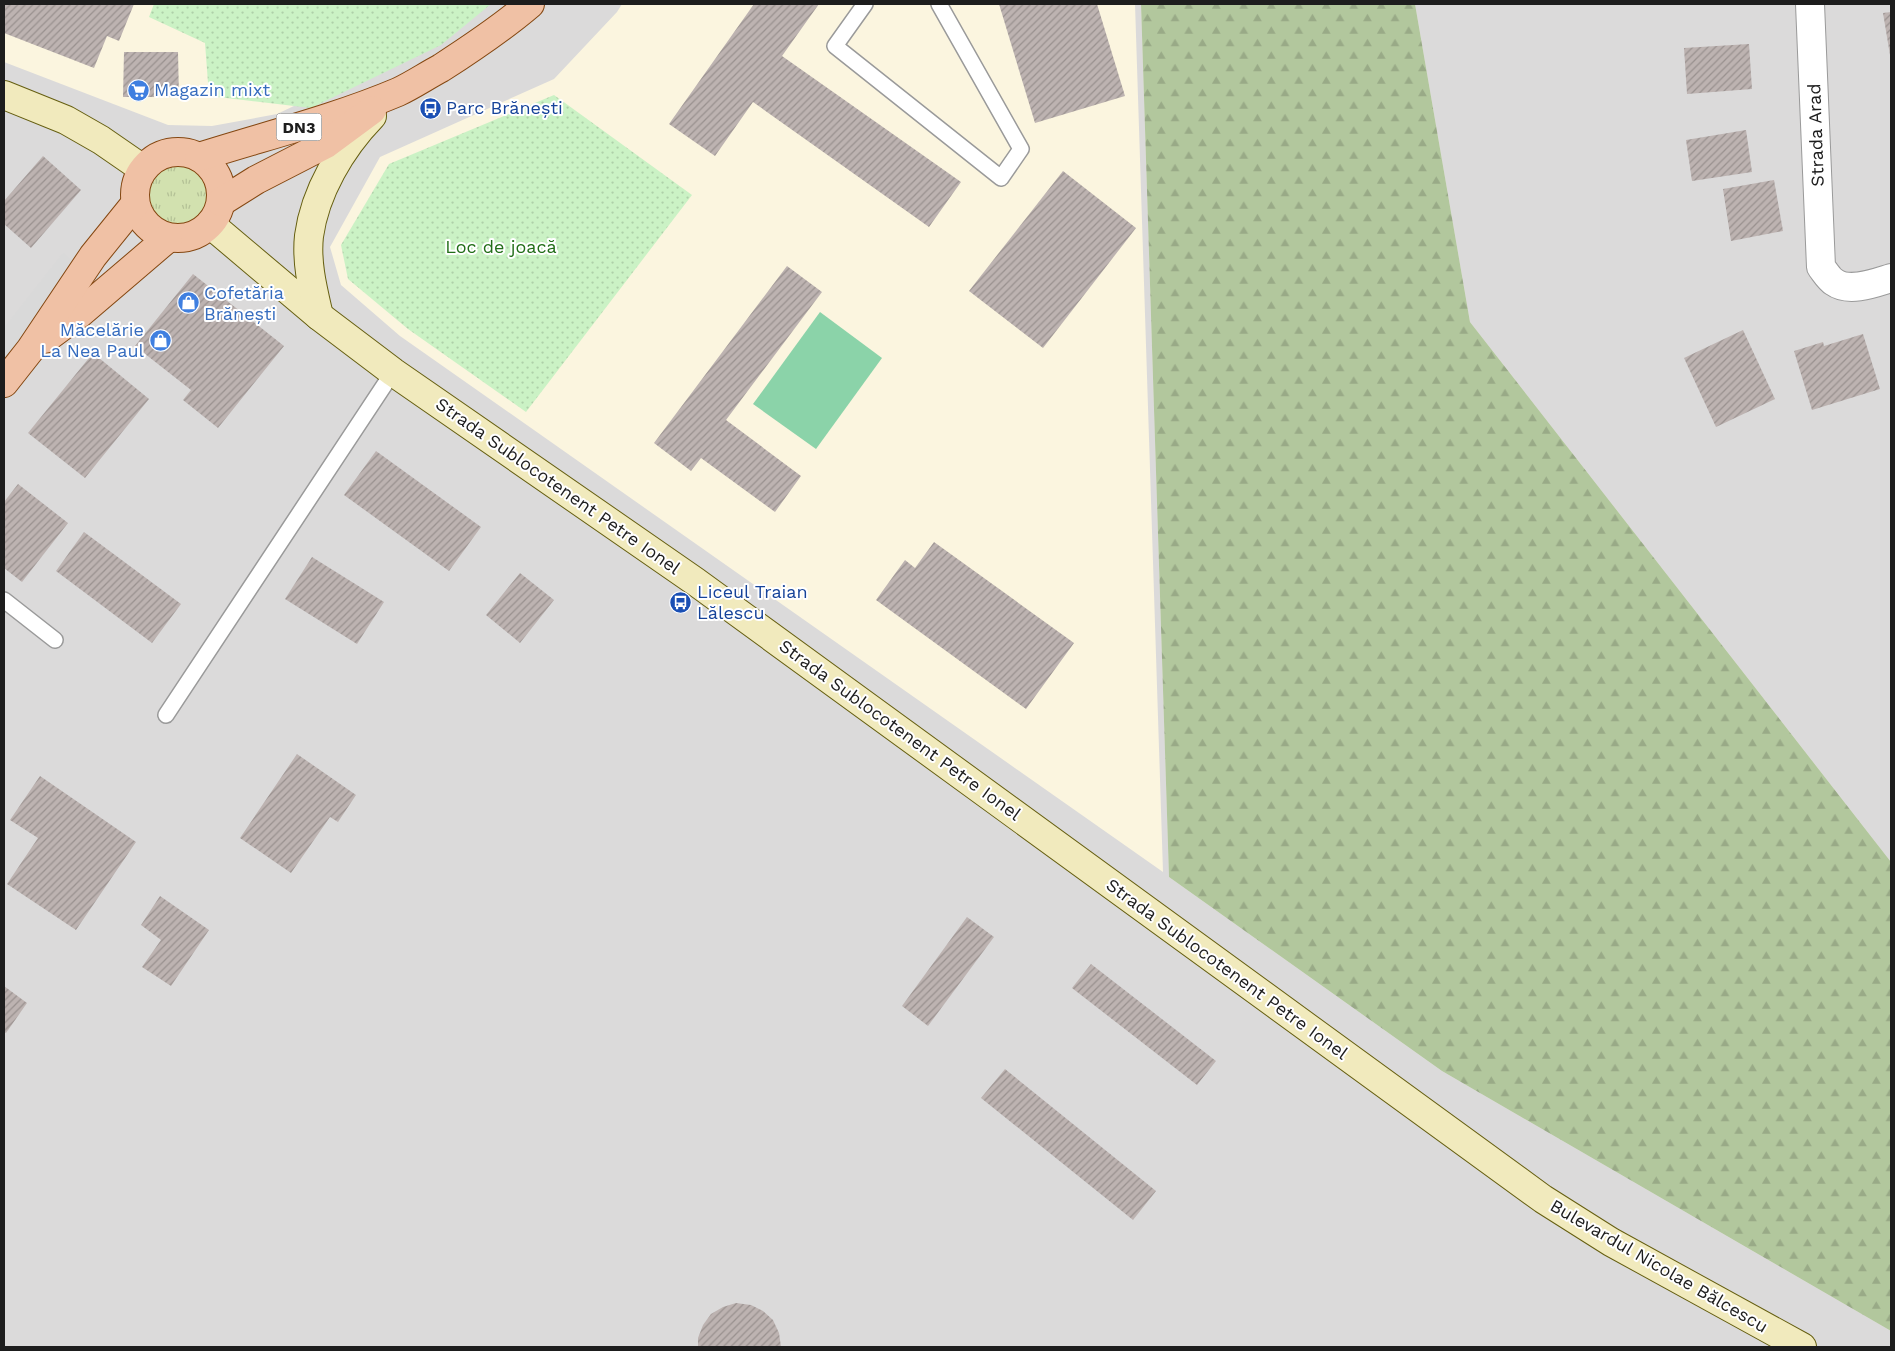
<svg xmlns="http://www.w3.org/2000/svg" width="1895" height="1351" viewBox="0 0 1895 1351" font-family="'Work Sans',sans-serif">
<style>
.residential{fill:#dbdada}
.education{fill:#fbf5df}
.grass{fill:url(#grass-tufts)}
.forest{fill:url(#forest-firs)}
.park{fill:url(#park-dots)}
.pitch{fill:#8bd3a9}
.parking{fill:#d9d9d9}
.building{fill:url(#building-hatch)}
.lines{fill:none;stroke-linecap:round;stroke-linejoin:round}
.lane-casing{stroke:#9a9a9a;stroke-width:18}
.street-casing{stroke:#9a9a9a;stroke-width:30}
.secondary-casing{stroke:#665f11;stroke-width:30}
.primary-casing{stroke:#844711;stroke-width:30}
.lane{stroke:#fff;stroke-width:15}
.street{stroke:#fff;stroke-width:28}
.secondary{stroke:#f1eabd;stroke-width:28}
.primary{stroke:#f0c1a5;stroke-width:28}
.labels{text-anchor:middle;stroke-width:4;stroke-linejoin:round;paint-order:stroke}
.shield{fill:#fff;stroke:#616161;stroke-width:1}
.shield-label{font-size:16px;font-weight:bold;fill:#1d1d1d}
.shop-label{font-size:18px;fill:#366cbe;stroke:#fff;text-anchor:start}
.transit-label{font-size:18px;fill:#164399;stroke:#fff;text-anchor:start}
.street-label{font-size:18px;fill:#1d1d1d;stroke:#fff}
.park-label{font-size:18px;fill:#226e18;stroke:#fff}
</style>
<defs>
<pattern id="grass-tufts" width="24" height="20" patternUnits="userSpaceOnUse" patternTransform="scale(1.25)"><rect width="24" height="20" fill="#d2e1af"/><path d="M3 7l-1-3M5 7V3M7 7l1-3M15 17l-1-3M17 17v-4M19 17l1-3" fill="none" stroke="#b4c196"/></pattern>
<pattern id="forest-firs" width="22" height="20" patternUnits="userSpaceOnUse" patternTransform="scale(1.25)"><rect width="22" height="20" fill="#b2c79d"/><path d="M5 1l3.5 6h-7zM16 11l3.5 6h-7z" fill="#99aa87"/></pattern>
<pattern id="park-dots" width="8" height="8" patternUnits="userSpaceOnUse" patternTransform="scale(1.25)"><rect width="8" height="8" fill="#cbf2c5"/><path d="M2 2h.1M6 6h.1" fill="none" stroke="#aecfa9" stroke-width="1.8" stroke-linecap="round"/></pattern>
<pattern id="building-hatch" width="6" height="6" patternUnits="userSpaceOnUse" patternTransform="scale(1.25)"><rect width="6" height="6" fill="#bdb3b1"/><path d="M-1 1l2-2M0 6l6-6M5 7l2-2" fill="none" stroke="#99918f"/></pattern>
</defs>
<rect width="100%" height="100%" fill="#ede8e4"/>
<g class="residential">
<path d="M4,4H1141L1169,877L1442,1071L1891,1331V1347H4Z"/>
<path d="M1415,4H1891V862L1470,322Z"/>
</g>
<g class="education">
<path d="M4,4H476L368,71L277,114L212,126L168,125L4,62Z"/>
<path d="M622,4H1135L1163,872L400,336L341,285L330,247L380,157L554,79L617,12Z"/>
</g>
<circle class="grass" cx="177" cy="195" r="31"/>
<path class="forest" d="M1141,4H1415L1470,322L1891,862V1331L1442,1071L1169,877Z"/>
<g class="park">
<path d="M154,4H491L441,45L311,108L209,96L205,43L149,17Z"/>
<path d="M554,95L692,195L526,412L408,329L348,279L341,245L389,164Z"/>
</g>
<path class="pitch" d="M820,312L882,358L816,449L753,404Z"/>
<path class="parking" d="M63,253L83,270L4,383V328Z"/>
<g class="building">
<path d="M4,4H134L119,41L107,36L94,68L4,33Z"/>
<path d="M754,4H819L782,56L961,182L929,227L753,102L715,156L669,124Z"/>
<path d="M999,4H1097L1125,96L1035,123Z"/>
<path d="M1891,12V55H1890L1883,13Z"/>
<path d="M1749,44L1752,89L1687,94L1684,48Z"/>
<path d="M124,52H178L179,97H123Z"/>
<path d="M1746,130L1752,172L1692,181L1686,140Z"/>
<path d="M43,156L81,190L31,248L4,224V201Z"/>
<path d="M1063,171L1136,228L1043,348L969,291Z"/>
<path d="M1774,180L1783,231L1731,241L1723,189Z"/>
<path d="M787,266L822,292L726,420L801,476L775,512L701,458L691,471L654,443Z"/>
<path d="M193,274L284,346L218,428L183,400L191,390L135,346Z"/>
<path d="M1743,330L1775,399L1716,427L1684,358Z"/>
<path d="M1863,334L1880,389L1812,410L1794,351L1823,342L1824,346Z"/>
<path d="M93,353L149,399L85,478L28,433Z"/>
<path d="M376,451L481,527L449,571L344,495Z"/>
<path d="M18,484L68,523L22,582L4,568V502Z"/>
<path d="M84,532L181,604L152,643L56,571Z"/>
<path d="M934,542L1074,643L1026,709L876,600L905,560L915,568Z"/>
<path d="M312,557L384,602L357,644L285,599Z"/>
<path d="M520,573L554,600L520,643L486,615Z"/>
<path d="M297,754L356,795L338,822L330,817L291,873L240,838Z"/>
<path d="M40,776L136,842L76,930L7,884L38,838L10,820Z"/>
<path d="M160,896L209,930L171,986L142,967L161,940L141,925Z"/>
<path d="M967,917L994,937L928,1026L902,1006Z"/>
<path d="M1091,964L1216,1061L1197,1085L1072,988Z"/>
<path d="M4,986L27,1003L6,1033L4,1032Z"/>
<path d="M1005,1069L1156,1191L1133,1220L981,1098Z"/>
<path d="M736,1303L751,1305L763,1311L773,1320L779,1333L781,1347H698V1338L703,1325L711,1314L723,1307Z"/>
</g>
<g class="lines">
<defs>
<g id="lane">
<path d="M865,4L835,46L1001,178L1021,149L939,4"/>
<path d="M4,600L55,640"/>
<path d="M166,715L393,372"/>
</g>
<path id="street" d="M1810,4L1821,267C1825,272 1829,279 1834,282C1849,293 1875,283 1891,278"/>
<g id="secondary">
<path d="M4,95L66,120L101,140L143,169"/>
<path d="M210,224L319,316L393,372L696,582L1543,1199L1611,1242L1802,1347"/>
<path d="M319,316C313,290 306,263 309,236C315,192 341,148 372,116"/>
</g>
<g id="primary">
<circle cx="178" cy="195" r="43"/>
<path d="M199,157C265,136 334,119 398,92C413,85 426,76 441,68C472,48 502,28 530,4"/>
<path d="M221,202L256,180L326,144L372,110"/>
<path d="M45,339L79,314L168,238"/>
<path d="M4,383L30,350L93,256L135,204"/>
</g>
</defs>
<use href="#lane" class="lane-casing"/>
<use href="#street" class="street-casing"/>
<use href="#secondary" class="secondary-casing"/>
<use href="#primary" class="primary-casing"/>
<use href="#lane" class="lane"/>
<use href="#street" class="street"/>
<use href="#secondary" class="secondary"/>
<use href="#primary" class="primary"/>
</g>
<defs>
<symbol id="supermarket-disc" viewBox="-11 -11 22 22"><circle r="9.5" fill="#3f7fe0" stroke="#fff"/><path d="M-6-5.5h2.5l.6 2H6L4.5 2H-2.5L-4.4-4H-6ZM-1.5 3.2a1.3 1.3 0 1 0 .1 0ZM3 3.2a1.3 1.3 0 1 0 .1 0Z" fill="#fff"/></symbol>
<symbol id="bus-disc" viewBox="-11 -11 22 22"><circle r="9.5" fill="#1a4fb4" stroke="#fff"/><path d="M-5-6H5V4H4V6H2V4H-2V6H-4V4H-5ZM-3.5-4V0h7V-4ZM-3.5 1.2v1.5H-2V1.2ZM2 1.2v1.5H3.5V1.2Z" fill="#fff"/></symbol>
<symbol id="shop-disc" viewBox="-11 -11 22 22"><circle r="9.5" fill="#3f7fe0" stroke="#fff"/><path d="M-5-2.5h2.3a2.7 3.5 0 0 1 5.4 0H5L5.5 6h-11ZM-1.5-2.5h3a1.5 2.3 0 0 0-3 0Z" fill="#fff"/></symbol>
</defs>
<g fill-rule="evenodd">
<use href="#supermarket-disc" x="126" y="78" width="25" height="25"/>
<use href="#bus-disc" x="418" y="96" width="25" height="25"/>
<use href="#shop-disc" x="176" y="290" width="25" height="25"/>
<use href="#shop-disc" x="148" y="328" width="25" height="25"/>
<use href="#bus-disc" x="668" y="590" width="25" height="25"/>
</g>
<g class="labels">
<rect class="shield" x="276.5" y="113.5" width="45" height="27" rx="4"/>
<g class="shield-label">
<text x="299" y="133">DN3</text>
</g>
<g class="shop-label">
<text x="154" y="96">Magazin mixt</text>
<text x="204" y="299">Cofetăria<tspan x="204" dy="21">Brănești</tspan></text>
<text x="144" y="336" text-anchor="end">Măcelărie<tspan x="144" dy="21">La Nea Paul</tspan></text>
</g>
<g class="transit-label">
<text x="446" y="114">Parc Brănești</text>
<text x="697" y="598">Liceul Traian<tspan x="697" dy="21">Lălescu</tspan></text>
</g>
<g class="street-label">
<text transform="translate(1816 135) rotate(-92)" y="6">Strada Arad</text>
<text transform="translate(558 486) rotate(35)" y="6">Strada Sublocotenent Petre Ionel</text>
<text transform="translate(900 730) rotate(36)" y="6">Strada Sublocotenent Petre Ionel</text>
<text transform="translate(1227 969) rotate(36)" y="6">Strada Sublocotenent Petre Ionel</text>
<text transform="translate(1659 1266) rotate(30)" y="6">Bulevardul Nicolae Bălcescu</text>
</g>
<g class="park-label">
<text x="501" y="253">Loc de joacă</text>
</g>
</g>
<rect width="1895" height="1351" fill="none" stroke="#1d1d1d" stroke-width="10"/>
</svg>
